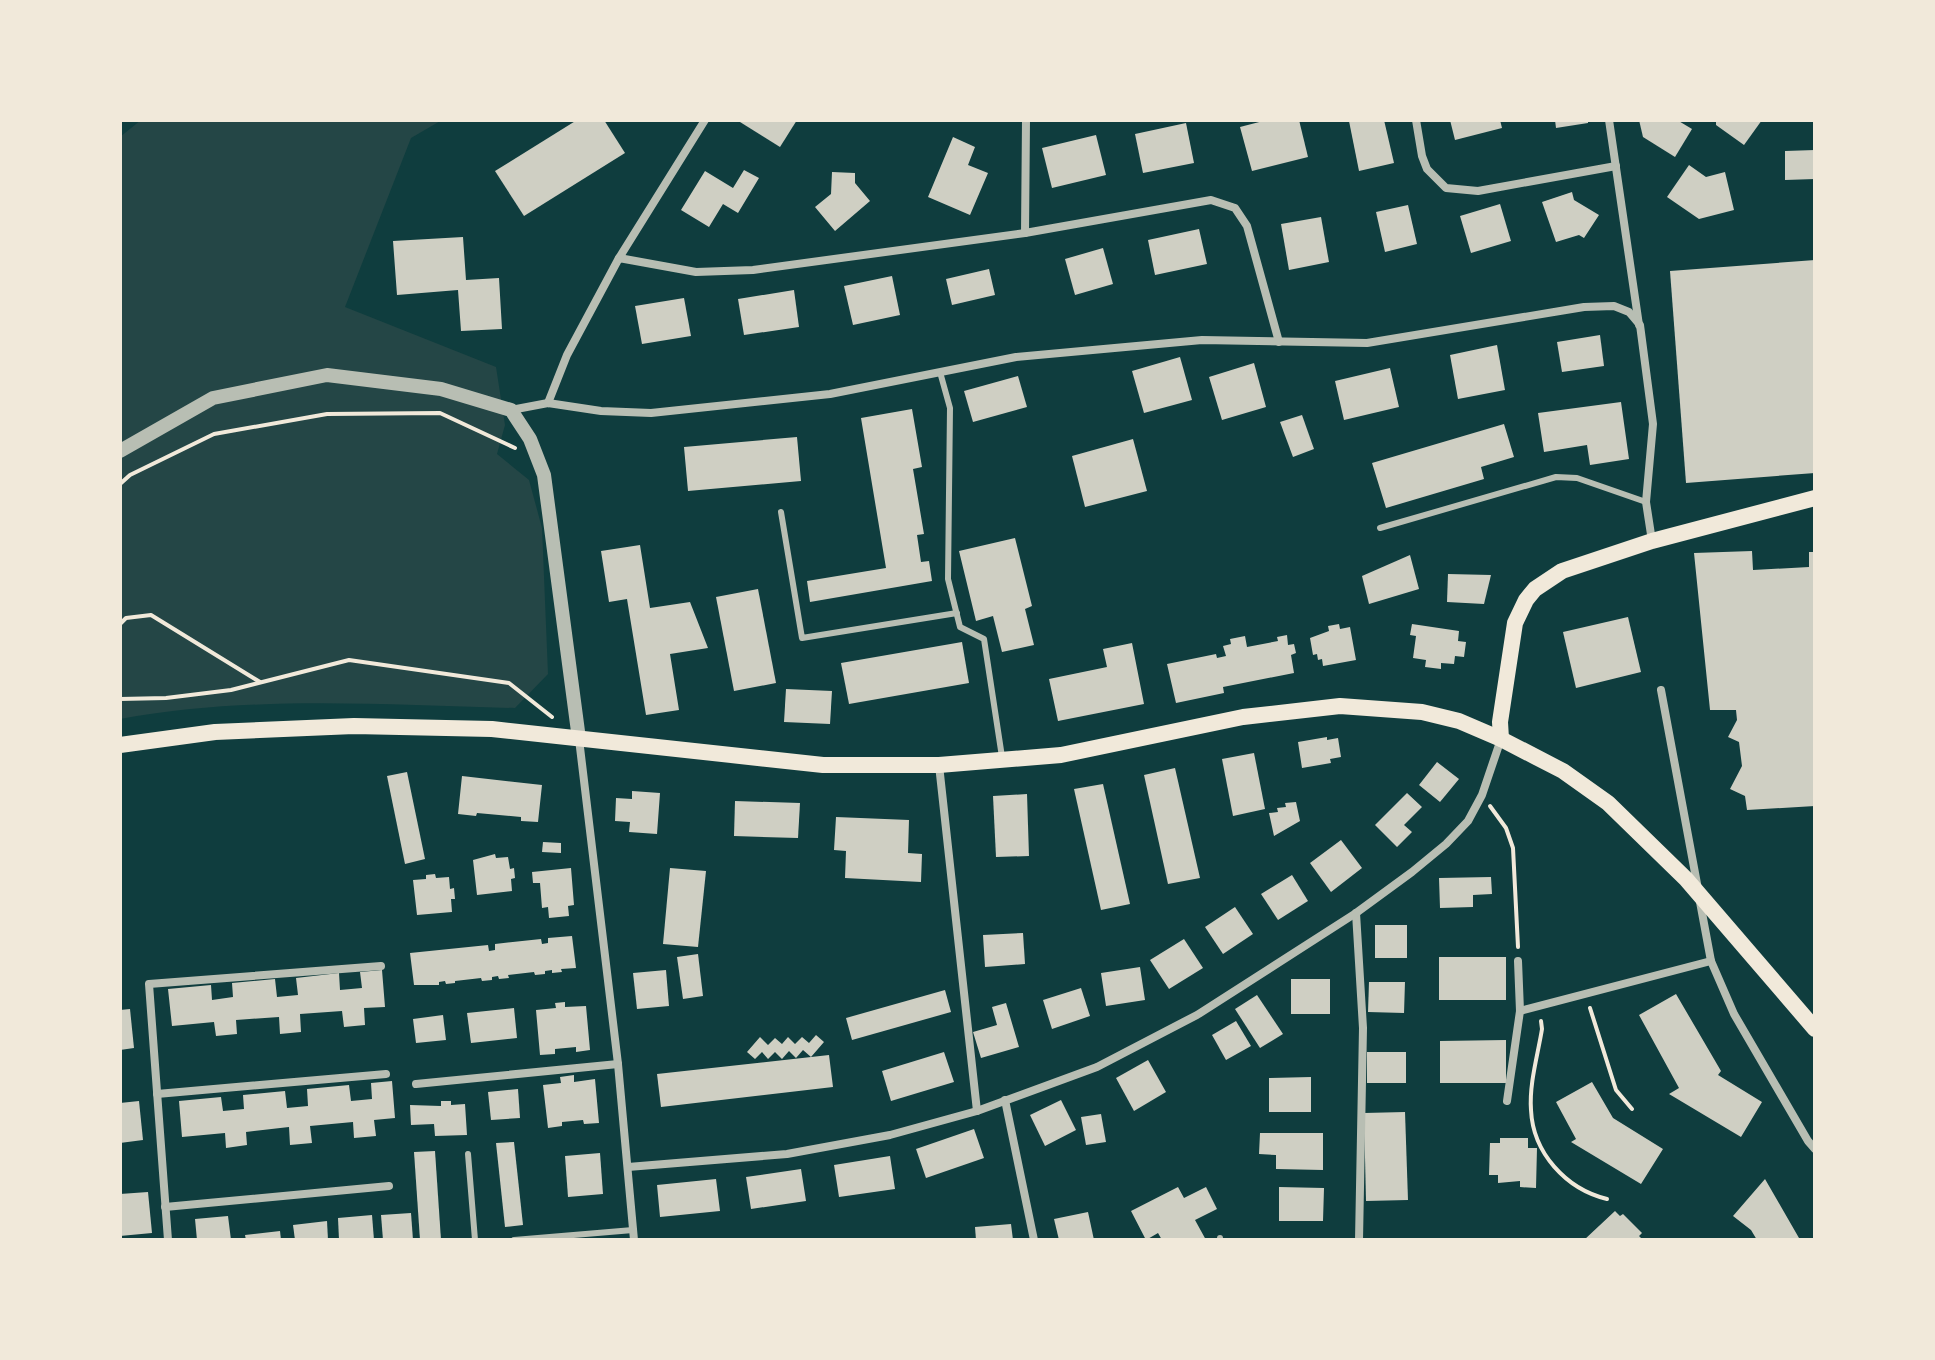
<svg xmlns="http://www.w3.org/2000/svg" width="1935" height="1360" viewBox="0 0 1935 1360" font-family="'PT Serif',serif">
<style>
.green{fill:#244646}
.building{fill:#cfcfc3}
.lines{fill:none;stroke-linecap:round;stroke-linejoin:round}
.path{stroke:#f1e9da;stroke-width:4}
.service{stroke:#b8beb3;stroke-width:6}
.minor{stroke:#b8beb3;stroke-width:8}
.tertiary{stroke:#b8beb3;stroke-width:14}
.secondary{stroke:#f1e9da;stroke-width:16}
</style>
<rect width="100%" height="100%" fill="#0f3d3e"/>
<path class="green" d="M141,120H442L411,138L345,307L496,367L505,425L497,454L529,480L542,528L548,674L515,708C385,705 249,695 120,719V137Z"/>
<g class="building">
<path d="M577,120H604L625,153L524,216L495,171Z"/>
<path d="M741,120H797L780,147L740,122Z"/>
<path d="M1267,120H1299L1308,157L1252,171L1240,127Z"/>
<path d="M1354,120H1384L1394,163L1359,171L1349,121Z"/>
<path d="M1450,120H1500L1502,128L1455,140Z"/>
<path d="M1555,120H1588V123L1556,128Z"/>
<path d="M1639,120H1677L1692,129L1675,157L1643,137Z"/>
<path d="M1716,120H1762L1744,145L1716,125Z"/>
<path d="M1186,123L1194,163L1143,173L1135,134Z"/>
<path d="M1096,135L1106,175L1052,188L1042,148Z"/>
<path d="M953,137L975,147L968,165L988,173L970,215L928,197Z"/>
<path d="M1815,150V179L1785,180V151Z"/>
<path d="M1689,165L1706,177L1725,172L1734,210L1699,219L1667,197Z"/>
<path d="M744,170L759,178L738,213L723,204L709,227L681,210L705,171L733,188Z"/>
<path d="M832,172L855,173V183L870,201L835,231L815,207L831,194Z"/>
<path d="M1572,192L1574,200L1599,215L1584,238L1579,235L1556,242L1542,202Z"/>
<path d="M1500,204L1511,241L1471,253L1460,216Z"/>
<path d="M1408,205L1417,244L1385,252L1376,212Z"/>
<path d="M1321,217L1329,262L1289,270L1281,224Z"/>
<path d="M1199,229L1207,264L1155,275L1148,240Z"/>
<path d="M463,237L466,280L499,278L502,329L461,331L458,290L397,295L393,241Z"/>
<path d="M1103,248L1113,284L1075,295L1065,259Z"/>
<path d="M1815,260V473L1686,483L1670,271Z"/>
<path d="M989,269L995,295L952,305L946,279Z"/>
<path d="M892,276L900,315L853,325L844,286Z"/>
<path d="M794,290L799,327L744,335L738,299Z"/>
<path d="M684,298L691,336L642,344L635,306Z"/>
<path d="M1600,335L1604,366L1562,372L1557,342Z"/>
<path d="M1497,345L1505,390L1458,399L1450,355Z"/>
<path d="M1180,357L1192,400L1144,413L1132,371Z"/>
<path d="M1254,363L1266,407L1222,420L1209,377Z"/>
<path d="M1390,368L1399,407L1344,420L1335,381Z"/>
<path d="M1018,376L1027,407L973,422L964,391Z"/>
<path d="M1621,402L1629,459L1590,465L1587,445L1544,452L1538,413Z"/>
<path d="M912,409L922,467L913,469L924,534L917,535L921,562L929,561L932,581L810,602L807,581L886,568L861,418Z"/>
<path d="M1302,415L1314,449L1293,457L1280,422Z"/>
<path d="M1504,424L1514,457L1481,467L1484,479L1386,508L1372,463Z"/>
<path d="M797,437L801,481L688,491L684,447Z"/>
<path d="M1133,439L1147,491L1085,507L1072,456Z"/>
<path d="M1015,538L1032,606L1025,609L1034,645L1002,652L993,616L976,621L959,551Z"/>
<path d="M640,545L650,608L690,602L708,648L670,654L679,710L646,715L627,599L609,602L601,551Z"/>
<path d="M1752,551L1753,570L1809,567V552H1815V806L1747,810L1745,796L1730,789L1742,766L1739,742L1728,737L1737,720L1736,710H1710L1694,553Z"/>
<path d="M1410,555L1419,589L1369,604L1362,576Z"/>
<path d="M1448,574L1491,575L1484,604L1447,602Z"/>
<path d="M758,589L776,683L734,691L716,597Z"/>
<path d="M1628,617L1641,672L1576,688L1563,632Z"/>
<path d="M1339,624L1340,629L1350,627L1356,660L1323,666L1322,659L1318,660L1317,654L1313,655L1310,638L1329,631L1328,626Z"/>
<path d="M1412,624L1459,631L1458,641L1466,642L1464,657L1455,656L1454,664L1441,663V669L1425,667L1426,660L1413,658L1416,636L1410,635Z"/>
<path d="M1287,635L1288,645L1294,644L1296,653L1291,655L1294,673L1223,687L1224,693L1176,703L1167,664L1216,654L1217,658L1226,656L1223,646L1231,644L1230,639L1245,636L1247,647L1278,641L1277,637Z"/>
<path d="M962,642L969,683L849,704L841,663Z"/>
<path d="M1132,643L1144,704L1058,721L1049,679L1107,667L1103,649Z"/>
<path d="M786,689L832,691L830,724L784,722Z"/>
<path d="M1327,737V740L1338,738L1341,757L1330,759L1331,763L1302,768L1298,742Z"/>
<path d="M1254,753L1265,809L1233,816L1222,759Z"/>
<path d="M1437,762L1459,779L1440,802L1419,785Z"/>
<path d="M1175,768L1200,878L1168,884L1144,775Z"/>
<path d="M407,772L425,859L405,864L387,776Z"/>
<path d="M462,776L542,785L538,822L521,821V817L477,813L476,816L458,814Z"/>
<path d="M1103,784L1130,904L1101,910L1074,789Z"/>
<path d="M632,791L660,793L657,834L629,832L630,822L615,821L616,798L632,799Z"/>
<path d="M1407,793L1422,807L1404,825L1412,832L1397,847L1375,825Z"/>
<path d="M1027,794L1029,856L996,857L993,796Z"/>
<path d="M735,801L800,803L798,838L734,836Z"/>
<path d="M1296,802L1300,821L1274,836L1269,813L1278,812L1277,808L1286,807L1285,803Z"/>
<path d="M836,817L909,820L908,853L922,854L921,882L845,878L846,851L834,850Z"/>
<path d="M1341,840L1362,868L1331,892L1310,863Z"/>
<path d="M543,842L561,843V853L542,852Z"/>
<path d="M495,854L496,858L508,857L510,869L514,868L515,878L511,879L512,891L477,895L473,860Z"/>
<path d="M571,868L574,905L568,906L569,916L549,918L548,907L542,908L540,883H533L532,872Z"/>
<path d="M670,868L706,871L698,947L663,944Z"/>
<path d="M435,874L436,878L449,877L450,889L454,888L455,899H451L452,912L417,915L413,880L426,879V875Z"/>
<path d="M1292,875L1308,901L1278,920L1261,894Z"/>
<path d="M1491,877L1492,894L1473,895V907L1440,908L1439,878Z"/>
<path d="M1235,907L1253,934L1223,954L1205,927Z"/>
<rect x="1375" y="925" width="32" height="33"/>
<path d="M1023,933L1025,964L985,967L983,935Z"/>
<path d="M572,936L576,968L561,969L562,972L552,973V970L545,971V974L535,975L534,972L508,975L509,978L499,979L498,976L492,977V980L482,981L481,978L455,981V983L446,984L445,981L439,982V985H414L410,953L488,945L489,951L495,950V944L541,939L542,944L548,943V938Z"/>
<path d="M1184,939L1203,968L1169,989L1150,960Z"/>
<path d="M698,954L703,996L683,999L677,957Z"/>
<rect x="1439" y="957" width="67" height="43"/>
<path d="M1140,967L1145,1000L1106,1006L1101,973Z"/>
<path d="M382,970L385,1007L364,1008L365,1025L344,1027L342,1011L300,1014L301,1032L280,1034L279,1017L236,1020L237,1034L216,1036L214,1022L172,1026L168,989L211,985L212,1000L233,997L232,983L275,979L277,997L298,995L296,978L339,973L340,990L362,988L360,972Z"/>
<path d="M666,970L669,1006L637,1009L633,973Z"/>
<rect x="1291" y="979" width="39" height="35"/>
<path d="M1369,982H1405L1404,1013L1368,1012Z"/>
<path d="M1081,988L1090,1016L1052,1029L1043,1000Z"/>
<path d="M945,990L951,1012L852,1040L846,1018Z"/>
<path d="M1676,994L1721,1071L1718,1075L1762,1102L1741,1137L1669,1094L1679,1088L1639,1015Z"/>
<path d="M1257,995L1283,1034L1260,1048L1235,1009Z"/>
<path d="M565,1002V1007L586,1006L590,1050L576,1052V1047L555,1049V1054L540,1055L536,1010L556,1008L555,1003Z"/>
<path d="M1006,1003L1019,1047L981,1058L973,1032L997,1025L992,1007Z"/>
<path d="M514,1008L517,1038L471,1043L467,1013Z"/>
<path d="M130,1009L134,1048L120,1050V1010Z"/>
<path d="M443,1015L446,1040L416,1043L413,1019Z"/>
<path d="M1236,1021L1251,1046L1226,1060L1212,1035Z"/>
<path d="M816,1035L824,1042L811,1057L803,1050L796,1058L789,1051L782,1059L775,1052L768,1059L762,1052L755,1059L747,1052L760,1037L768,1045L775,1038L782,1044L788,1037L795,1044L802,1037L809,1043Z"/>
<path d="M1506,1040V1083H1440V1041Z"/>
<path d="M944,1052L954,1082L891,1101L882,1071Z"/>
<rect x="1367" y="1052" width="39" height="31"/>
<path d="M829,1055L833,1087L661,1107L657,1074Z"/>
<path d="M1148,1060L1166,1092L1134,1111L1116,1078Z"/>
<path d="M574,1075V1082L595,1079L599,1123L584,1124L583,1120L562,1122V1126L548,1128L543,1085L561,1083L560,1077Z"/>
<path d="M1311,1077V1112H1269V1078Z"/>
<path d="M392,1081L395,1118L374,1120L376,1136L354,1138L353,1122L310,1126L312,1143L290,1145L289,1127L246,1132L247,1145L226,1148L225,1133L182,1137L179,1101L221,1097L223,1111L244,1109L243,1095L285,1091L287,1108L308,1106L307,1089L349,1085L351,1101L372,1099L371,1083Z"/>
<path d="M1592,1082L1613,1118L1663,1149L1641,1184L1571,1142L1576,1139L1556,1102Z"/>
<path d="M518,1089L520,1118L491,1120L488,1092Z"/>
<path d="M1061,1100L1076,1130L1045,1146L1030,1115Z"/>
<path d="M139,1101L143,1140L120,1143V1103Z"/>
<path d="M441,1101H451V1105L465,1104L467,1135L435,1136L434,1124L411,1125L410,1105L441,1106Z"/>
<path d="M1405,1112L1408,1200L1366,1201L1364,1113Z"/>
<path d="M1101,1114L1106,1142L1086,1145L1081,1117Z"/>
<path d="M974,1129L984,1158L926,1178L916,1149Z"/>
<path d="M1260,1133H1323V1170L1276,1169V1155L1259,1154Z"/>
<path d="M1500,1138H1528V1148H1537L1536,1188L1520,1187V1181L1498,1183V1175H1489L1490,1143H1500Z"/>
<path d="M514,1142L523,1225L505,1227L496,1143Z"/>
<path d="M435,1151L441,1240H420L414,1152Z"/>
<path d="M600,1153L603,1194L568,1197L565,1156Z"/>
<path d="M890,1156L895,1189L839,1197L834,1165Z"/>
<path d="M801,1169L806,1201L751,1209L746,1177Z"/>
<path d="M716,1179L720,1211L660,1217L657,1185Z"/>
<path d="M1765,1179L1799,1238L1800,1240H1757L1751,1230L1733,1216Z"/>
<path d="M1178,1187L1184,1198L1206,1187L1217,1209L1195,1220L1206,1240H1162L1158,1233L1146,1240L1131,1211Z"/>
<path d="M1279,1187L1324,1188L1323,1221H1279Z"/>
<path d="M148,1192L152,1233L120,1236V1194Z"/>
<path d="M1615,1211L1620,1216L1623,1214L1642,1233L1639,1236L1643,1240H1584Z"/>
<path d="M1088,1212L1094,1240H1059L1054,1219Z"/>
<path d="M411,1213L413,1240H383L381,1215Z"/>
<path d="M372,1215L374,1240H339L338,1218Z"/>
<path d="M228,1216L231,1240H197L195,1219Z"/>
<path d="M327,1221L328,1240H295L293,1225Z"/>
<path d="M1011,1224L1013,1240H976L975,1227Z"/>
<path d="M280,1231L281,1240H246L245,1235Z"/>
</g>
<g class="lines">
<g class="path">
<path d="M120,484L130,475L214,434L327,414L440,413L515,448"/>
<path d="M120,624L126,618L151,615L260,682"/>
<path d="M120,699L166,698L231,690L349,660L509,683L552,717"/>
<path d="M1490,806L1506,828L1513,848L1518,947"/>
<path d="M1590,1008L1616,1090L1632,1109"/>
<path d="M1541,1021L1542,1029C1538,1054 1529,1084 1531,1110C1533,1153 1566,1189 1607,1199"/>
</g>
<g class="service">
<path d="M940,372L950,408L948,579L960,627L984,639L1002,757"/>
<path d="M781,512L802,638L957,613"/>
<path d="M1380,528L1556,477L1577,478L1646,502"/>
<path d="M468,1154L475,1240"/>
<path d="M1220,1238V1240"/>
<path d="M514,1240L633,1230"/>
</g>
<g class="minor">
<path d="M1416,120L1422,156L1427,169L1446,188L1478,191L1616,166"/>
<path d="M1609,120L1639,325"/>
<path d="M1025,233L1026,120"/>
<path d="M619,258L705,120"/>
<path d="M548,403L567,355L619,258L696,272L753,270L1025,233L1211,200L1235,208L1247,226L1279,342"/>
<path d="M511,410L548,403L601,411L651,413L830,394L1016,357L1202,340L1367,343L1584,307L1614,306L1629,312L1640,325L1653,424L1646,502L1652,541"/>
<path d="M1661,690L1698,889"/>
<path d="M579,739L618,1064L634,1240"/>
<path d="M939,765L977,1111"/>
<path d="M1700,902L1711,961L1734,1014L1808,1141L1815,1149"/>
<path d="M1356,913L1363,1028L1359,1240"/>
<path d="M1520,1011L1711,961"/>
<path d="M416,1084L618,1064"/>
<path d="M157,1094L386,1074"/>
<path d="M1005,1100L1034,1240"/>
<path d="M1507,1101L1520,1011L1518,961"/>
<path d="M628,1167L787,1154L890,1135L977,1111L1097,1067L1197,1015L1356,913L1412,872L1446,844L1468,821L1482,795L1501,739"/>
<path d="M165,1207L389,1186"/>
<path d="M168,1240L149,984L381,966"/>
</g>
<path class="tertiary" d="M120,451L213,398L327,375L441,389L511,410L530,439L544,475L579,739"/>
<g class="secondary">
<path d="M1501,739L1500,722L1515,623L1526,600L1535,589L1562,571L1652,541L1815,498"/>
<path d="M120,745L215,732L354,726L492,729L823,765H939L1061,755L1243,717L1340,706L1422,712L1459,721L1501,739L1563,771L1608,803L1686,879L1815,1029"/>
</g>
</g>
<rect width="1935" height="1360" fill="none" stroke="#f1e9da" stroke-width="244"/>
</svg>
